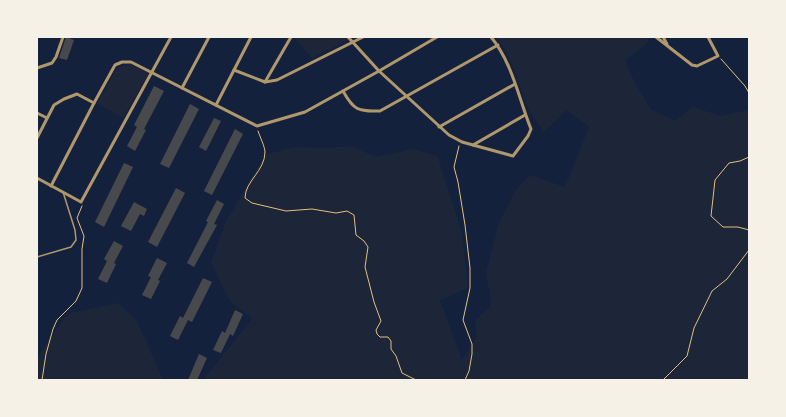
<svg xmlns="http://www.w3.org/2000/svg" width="786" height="417" viewBox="0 0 786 417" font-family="'Archivo Narrow',sans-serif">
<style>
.green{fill:#1d2539}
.building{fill:#48494c}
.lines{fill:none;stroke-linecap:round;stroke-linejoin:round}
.path{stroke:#e5c07b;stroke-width:1}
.service{stroke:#b1986c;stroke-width:1.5}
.minor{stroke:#b1986c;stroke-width:3}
</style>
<rect width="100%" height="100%" fill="#14213d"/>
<g class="green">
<path d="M296,37H345L347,41L312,58L295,39Z"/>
<path d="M496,37H645L650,41L625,60L635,83L651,109L675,121L693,107L721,116L749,110V380H203L252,319L229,300L211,262L226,221L265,155L293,147L327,148L351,146L376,157L414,149L438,157L462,234L468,288L440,300L462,360L477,336L475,320L491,306L486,271L499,223L516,190L530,175L565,187L589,127L567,110L544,132C539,124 531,115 527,106C517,82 513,57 496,37Z"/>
<path d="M131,64L149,72L123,118L97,103L118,67Z"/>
<path d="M118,303L137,321L163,380H37V358L67,314Z"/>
</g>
<g class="building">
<path d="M66,37L74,40L67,60L59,58Z"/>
<path d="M154,86L164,91L144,129L146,130L135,151L127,146L137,127L134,125Z"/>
<path d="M190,104L199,109L169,168L160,164Z"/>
<path d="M214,118L221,121L206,151L199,147Z"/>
<path d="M235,129L243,134L212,195L204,191Z"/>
<path d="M124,163L133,167L104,227L95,222Z"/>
<path d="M176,188L185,193L157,247L148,242Z"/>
<path d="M217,200L224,204L214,224L217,225L194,267L187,263L208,222L206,221Z"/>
<path d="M134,202L147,209L144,216L140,214L131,231L121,226Z"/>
<path d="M114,241L123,246L114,263L116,264L107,283L98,279L107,261L104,259Z"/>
<path d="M157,258L167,263L158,280L160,281L151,299L142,295L151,277L148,276Z"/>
<path d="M203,278L212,282L192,322L188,320L178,340L170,336L180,316L183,318Z"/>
<path d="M235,310L243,314L233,336L230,334L221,353L213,350L222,331L225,333Z"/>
<path d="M199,354L207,358L197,380H188Z"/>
</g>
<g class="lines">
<g class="path">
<path d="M721,59L745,86L749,93"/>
<path d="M258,131C260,137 265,147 265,152C265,171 245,181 245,198L252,203L286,211L312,209L336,213L347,211L354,215L356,235L364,241L368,247L365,267L374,302L381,321L376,330L377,334L380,337H388L391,341V349L396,356L402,373L416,380"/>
<path d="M459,146L454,167L458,182L465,225L470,268V288L463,320L472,344V354L469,371L465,380"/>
<path d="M749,157L740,161L729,163L715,180L711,216L723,227H738L749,230"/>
<path d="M42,380L46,354L53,329L57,320L76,301L82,288V249L84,236L77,218L82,206"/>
<path d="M663,380L687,356L694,328L712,291L727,279L749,250"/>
</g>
<path class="service" d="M37,257L71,247L76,240L75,230L63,192"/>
<g class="minor">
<path d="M348,37L379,71L449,135L462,142L513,156L528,136L531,129C519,99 512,62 491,37"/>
<path d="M656,37L692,65L697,66L718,56L708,37"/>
<path d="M663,37L667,44"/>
<path d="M37,68L52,63L56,57L63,37"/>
<path d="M234,70L265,82L277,80L363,37"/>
<path d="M265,82L291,37"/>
<path d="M182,88L209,37"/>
<path d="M343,91C354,111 358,111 380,111L498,45"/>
<path d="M216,105L251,37"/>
<path d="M37,113L47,118"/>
<path d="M439,127L515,84"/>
<path d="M37,138L54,105L64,99L77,94L94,103"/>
<path d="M473,145L525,115"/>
<path d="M37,178L81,202L171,37"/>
<path d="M51,186L94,103L115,65L122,62H131L257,126L305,112L379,71L437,37"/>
</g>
</g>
<rect width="786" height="417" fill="none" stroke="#f6f1e7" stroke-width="76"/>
</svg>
